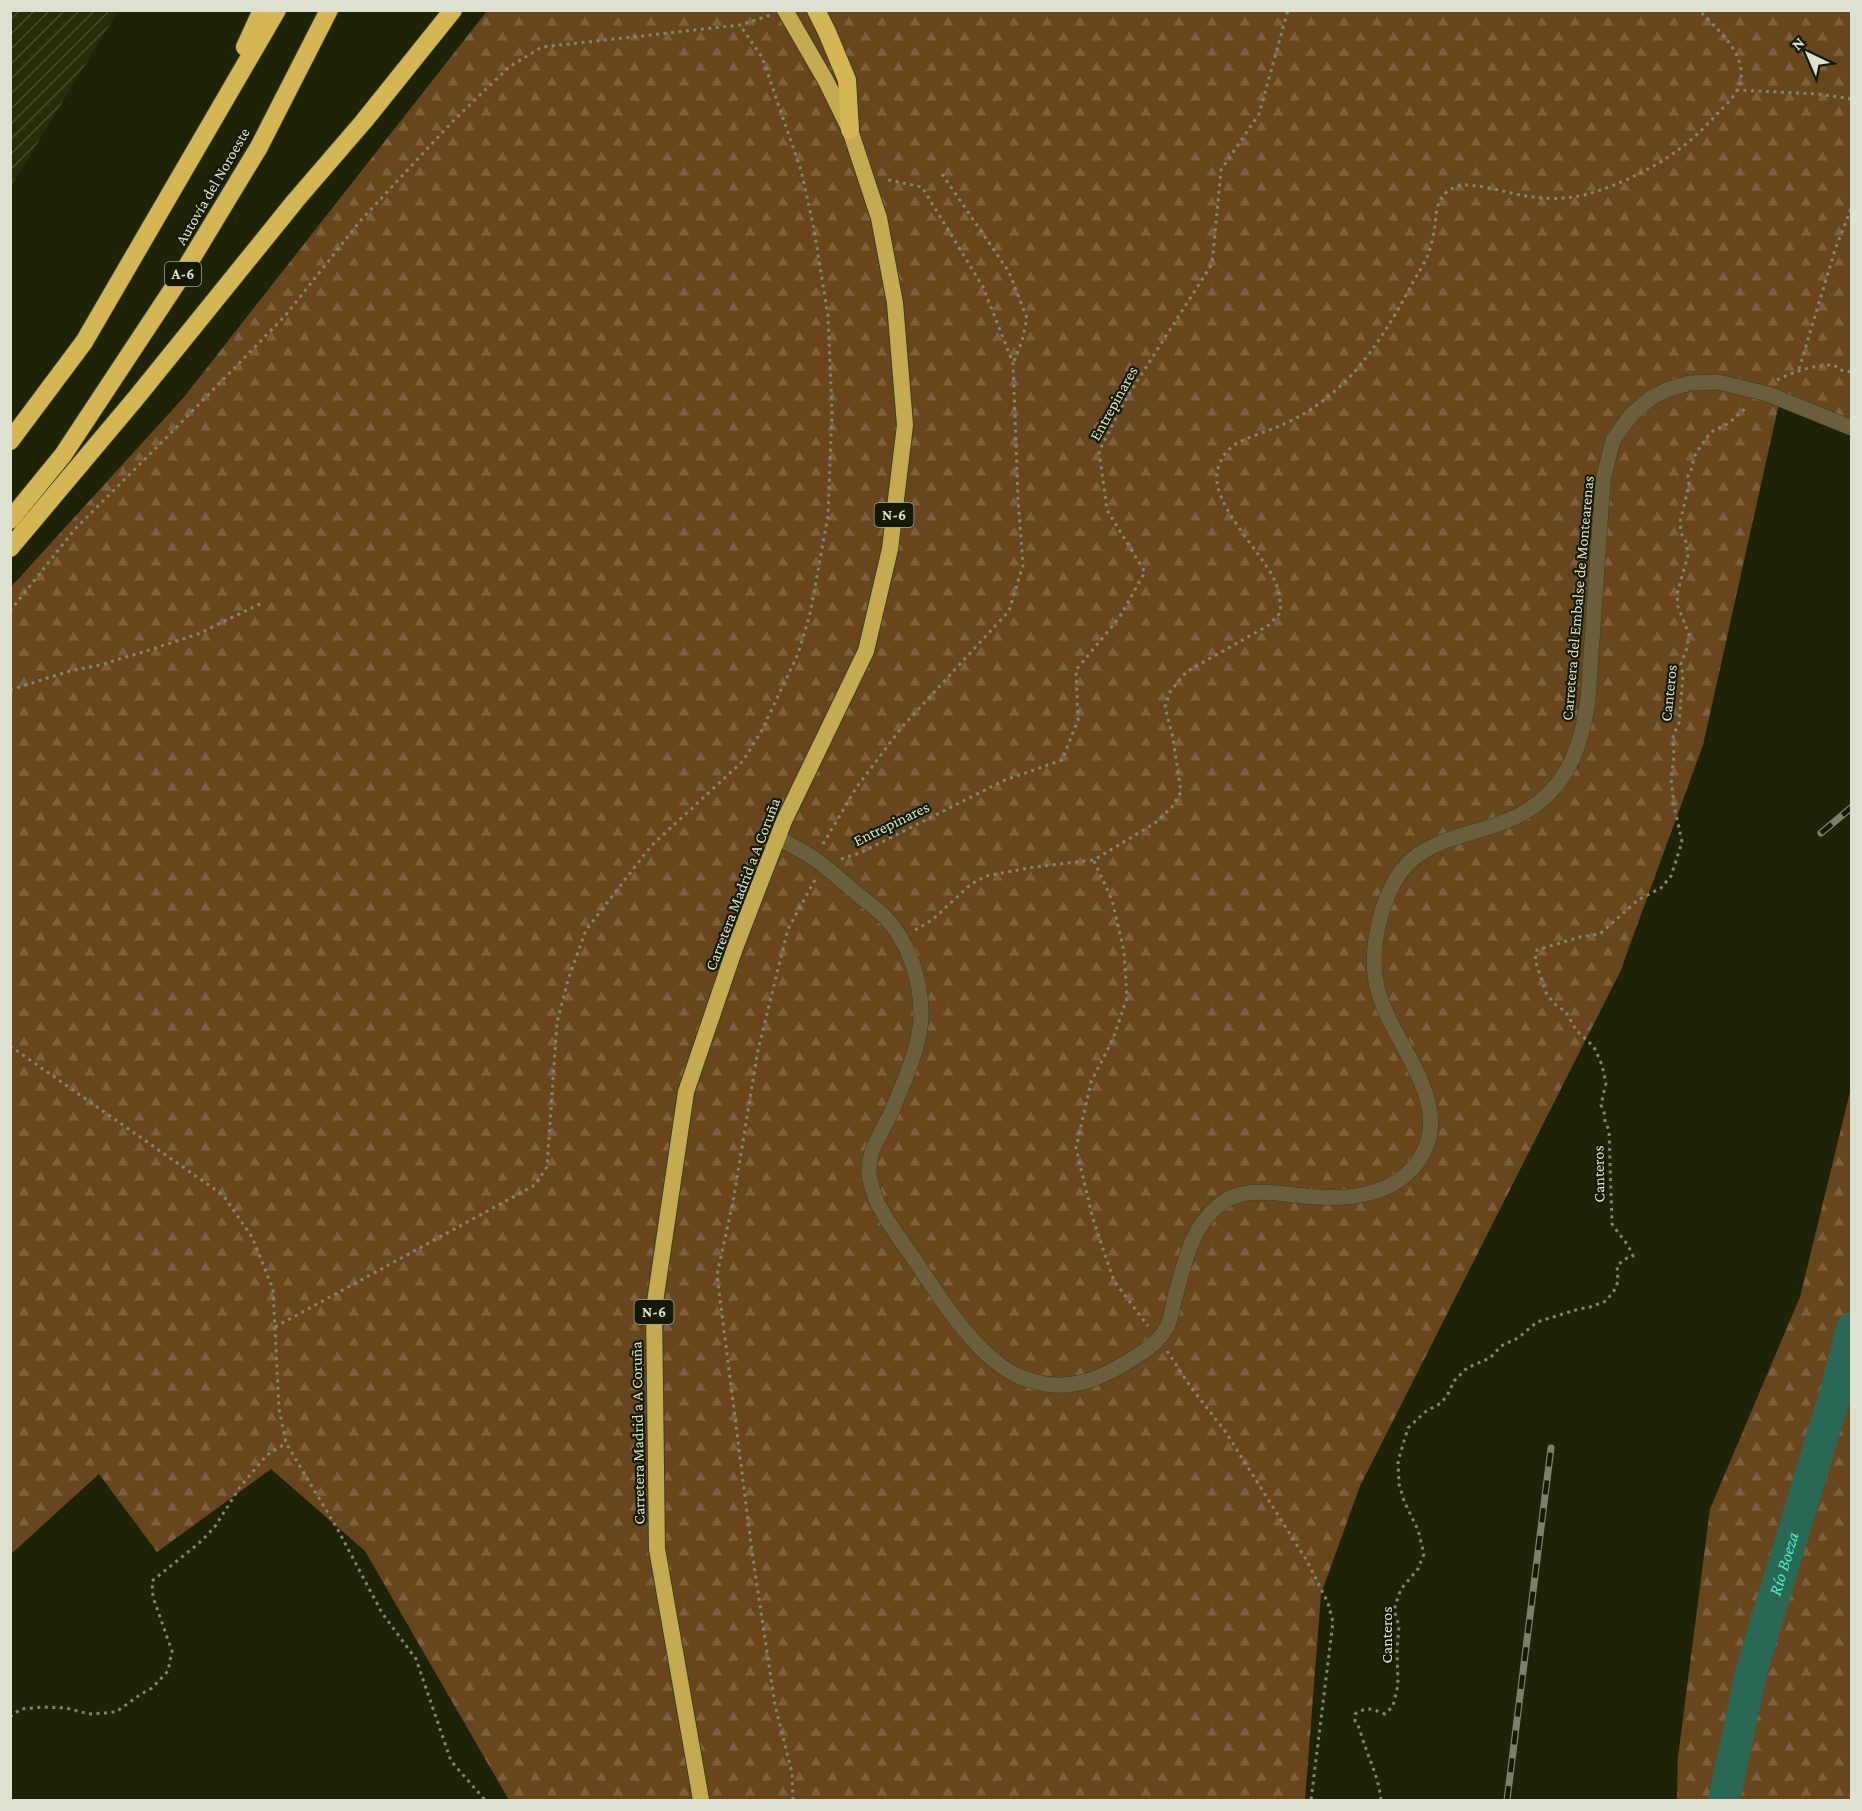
<svg xmlns="http://www.w3.org/2000/svg" width="1862" height="1811" viewBox="0 0 1862 1811" font-family="'Crimson Pro',serif">
<style>
.industrial{fill:url(#industrial-furrows)}
.forest{fill:url(#forest-firs)}
.lines{fill:none;stroke-linecap:round;stroke-linejoin:round}
.river{stroke:#296854;stroke-width:32}
.minor-casing{stroke:#3a3e22;stroke-width:16}
.trunk-casing{stroke:#3a3e22;stroke-width:18}
.motorway-casing{stroke:#3a3e22;stroke-width:20}
.path{stroke:#82866f;stroke-width:3;stroke-dasharray:3 4.5;stroke-linecap:butt}
.minor{stroke:#6b5f3b;stroke-width:15}
.trunk{stroke:#c6aa52;stroke-width:16}
.motorway{stroke:#d5b655;stroke-width:18}
.rail-casing{stroke:#7c8068;stroke-width:7}
.rail{stroke:#151900;stroke-width:4.5;stroke-dasharray:14;stroke-linecap:butt}
.labels{text-anchor:middle;stroke-width:4.5;stroke-linejoin:round;paint-order:stroke}
.shield{fill:#151900;stroke:#a1a592;stroke-width:1.5}
.shield-label{font-size:15px;font-weight:bold;fill:#dde1d0}
.street-label{font-size:16px;fill:#dde1d0;stroke:#151900}
.water-label{font-size:18px;font-style:italic;fill:#49f0c0;stroke:#151900}
</style>
<defs>
<pattern id="industrial-furrows" width="10" height="10" patternUnits="userSpaceOnUse" patternTransform="scale(1.5)"><rect width="10" height="10" fill="#272d08"/><path d="M-1 1l2-2M0 10L10 0M9 11l2-2" fill="none" stroke="#464b2b"/></pattern>
<pattern id="forest-firs" width="22" height="20" patternUnits="userSpaceOnUse" patternTransform="scale(1.5)"><rect width="22" height="20" fill="#69451e"/><path d="M5 1l3.5 6h-7zM16 11l3.5 6h-7z" fill="#7e603e"/></pattern>
</defs>
<rect width="100%" height="100%" fill="#1f2306"/>
<path class="industrial" d="M11,10L118,11L11,186L10,11Z"/>
<g class="forest">
<path d="M487,11H1851V425L1780,399L1703,745L1620,972L1360,1486L1321,1594L1305,1800H509L365,1551L271,1469L157,1552L99,1474L11,1554L10,588L184,397Z"/>
<path d="M1851,1088V1800H1677L1678,1757L1710,1509L1800,1297Z"/>
</g>
<g class="lines">
<path class="river" id="s1" d="M1724,1800L1752,1669L1836,1391L1852,1328"/>
<defs>
<path id="minor" d="M777,837C790,845 804,851 816,860C830,870 843,882 857,894C866,901 876,908 884,916C909,942 921,979 921,1014C921,1037 912,1061 904,1082C899,1093 895,1105 890,1115C881,1134 868,1151 869,1173C870,1180 873,1192 876,1199C883,1217 902,1242 914,1259C937,1293 959,1329 990,1357C1003,1369 1018,1378 1036,1382C1072,1392 1105,1377 1135,1357C1147,1350 1161,1339 1167,1327C1171,1320 1172,1309 1174,1301C1184,1267 1189,1230 1218,1206C1240,1187 1267,1192 1294,1195C1336,1200 1388,1201 1417,1163C1461,1104 1386,1040 1376,982C1371,954 1377,921 1388,895C1412,836 1461,841 1511,819C1563,796 1581,753 1588,699L1603,480L1613,440L1632,414L1652,397L1669,389L1690,383L1718,382L1768,394L1852,428"/>
<path id="trunk" d="M701,1800L657,1549L654,1309L686,1092L735,948L784,821L866,651L890,549L905,425L895,303L879,218L850,130L826,81L785,10"/>
<g id="motorway">
<path d="M816,10L827,32L847,80L850,130"/>
<path d="M245,47L262,10"/>
<path d="M10,441L84,342L277,10"/>
<path d="M10,520L63,455L178,281L259,147L329,10"/>
<path d="M10,548L136,398L296,200L364,121L453,10"/>
</g>
</defs>
<use href="#minor" class="minor-casing"/>
<use href="#trunk" class="trunk-casing"/>
<use href="#motorway" class="motorway-casing"/>
<g class="path">
<path d="M1736,90L1818,94L1852,99"/>
<path d="M942,174L1009,272L1027,318L1022,341L1014,361"/>
<path d="M1799,369L1835,250L1852,206"/>
<path d="M1777,380C1795,371 1814,365 1834,365L1840,370L1852,372"/>
<path d="M10,611L75,529L171,433L285,316L361,220L453,121L509,67L542,47L740,25L771,15"/>
<path d="M10,690L70,671L100,665L143,652L198,634L264,602"/>
<path d="M823,844L856,788L902,727L1009,611L1023,565L1018,499L1013,363L983,287L922,187L884,179"/>
<path d="M841,859L862,852L1005,780L1062,760L1078,720L1076,670L1119,618L1145,572L1107,510L1099,451L1127,397L1212,264L1221,170L1259,114L1288,10"/>
<path d="M1094,861L1112,900L1124,951L1127,998L1113,1039L1091,1082L1076,1148L1093,1219L1114,1281L1148,1326"/>
<path d="M915,930L932,920L971,884L986,876L1034,867L1094,860L1155,823L1172,807L1181,792L1173,738L1165,707L1170,692L1186,672L1269,625L1281,612C1280,600 1279,589 1274,579C1261,552 1213,505 1217,474C1218,464 1224,452 1233,446C1243,438 1269,431 1282,425C1312,412 1341,389 1361,364C1382,338 1398,311 1413,282C1418,274 1423,265 1427,257C1431,247 1434,234 1435,224C1437,206 1438,193 1458,186C1471,182 1506,192 1520,195C1537,198 1556,200 1573,197C1603,193 1654,169 1678,150C1692,140 1705,127 1717,114C1727,104 1739,93 1741,78C1744,51 1716,28 1699,10"/>
<path d="M10,1046L223,1195L252,1237L273,1289L279,1409L286,1443L338,1530L382,1613L416,1659L451,1761L485,1800"/>
<path d="M275,1327L535,1185L547,1167L557,1022L568,980L586,930L651,846L743,761L762,730L798,654L810,614L828,516L832,412L828,316L814,229L801,170L762,57L740,25"/>
<path d="M1167,1351L1190,1386L1225,1431L1307,1561L1328,1603L1333,1622L1311,1800"/>
<path d="M10,1717L21,1709L44,1707L66,1708L89,1714L116,1712L141,1694L152,1688L168,1671L172,1651L153,1597L152,1581L198,1544L214,1528L240,1487L267,1455L286,1443"/>
<path d="M793,1800L792,1773L775,1705L752,1552L717,1275L733,1202L758,1050L788,929L816,878"/>
<path d="M1381,1800C1378,1774 1368,1758 1361,1734C1359,1729 1359,1726 1355,1721V1714C1367,1706 1372,1709 1385,1714L1393,1706L1398,1685L1397,1649L1399,1626L1395,1613V1606L1401,1589L1418,1569L1424,1554L1418,1530L1404,1501L1399,1484L1398,1461L1408,1428L1425,1412L1441,1403L1447,1396L1454,1381L1467,1368L1490,1358L1501,1346L1518,1338L1537,1322L1579,1309L1590,1307L1606,1301L1616,1288L1618,1280L1617,1266L1625,1259L1633,1256C1628,1243 1620,1236 1612,1224L1609,1130L1605,1122V1115L1601,1105L1606,1083L1602,1065L1594,1047L1576,1030L1566,1012L1556,1005L1547,995L1535,960L1537,950L1580,937L1600,934L1638,900L1661,888L1671,876L1682,842L1674,805L1671,779L1674,757L1673,735L1679,723L1683,676L1681,664L1687,648L1689,634L1678,607L1677,594L1688,555L1686,542L1681,533L1680,522L1689,485L1688,476L1692,468L1694,457L1700,447L1711,432L1729,423L1748,406"/>
</g>
<use href="#minor" class="minor"/>
<use href="#trunk" class="trunk"/>
<use href="#motorway" class="motorway"/>
<defs>
<g id="rail">
<path d="M1821,833L1852,807"/>
<path d="M1507,1800L1551,1448"/>
</g>
</defs>
<use href="#rail" class="rail-casing"/>
<use href="#rail" class="rail"/>
</g>
<g class="labels">
<g class="shield">
<rect x="165" y="262" width="36" height="24" rx="4.5"/>
<rect x="874.5" y="503" width="39" height="24" rx="4.5"/>
<rect x="634.5" y="1300" width="39" height="24" rx="4.5"/>
</g>
<g class="shield-label">
<text x="183" y="279">A-6</text>
<text x="894" y="520">N-6</text>
<text x="654" y="1317">N-6</text>
</g>
<g class="street-label">
<text transform="translate(212 186) rotate(-60)" y="6">Autovía del Noroeste</text>
<text transform="translate(1113 403) rotate(-61)" y="6">Entrepinares</text>
<text transform="translate(1577 598) rotate(-85)" y="6">Carretera del Embalse de Montearenas</text>
<text transform="translate(1668 693) rotate(-84)" y="6">Canteros</text>
<text transform="translate(891 823) rotate(-26)" y="6">Entrepinares</text>
<text transform="translate(742 884) rotate(-69)" y="6">Carretera Madrid a A Coruña</text>
<text transform="translate(1598 1174) rotate(-91)" y="6">Canteros</text>
<text transform="translate(637 1433) rotate(-91)" y="6">Carretera Madrid a A Coruña</text>
<text transform="translate(1386 1635) rotate(-90)" y="6">Canteros</text>
</g>
<g class="water-label">
<text dy="6" stroke="none"><textPath href="#s1" startOffset="244">Río Boeza</textPath></text>
</g>
</g>
<rect width="1862" height="1811" fill="none" stroke="#dde1d0" stroke-width="24"/>
<g transform="translate(1808 54) rotate(316)" stroke="#151900" stroke-width="4.5" paint-order="stroke">
<path d="M0-4.5L10 22L0 15L-10 22Z" fill="#dde1d0"/>
<text y="-9" font-size="16" font-weight="bold" text-anchor="middle" fill="#dde1d0">N</text>
</g>
</svg>
